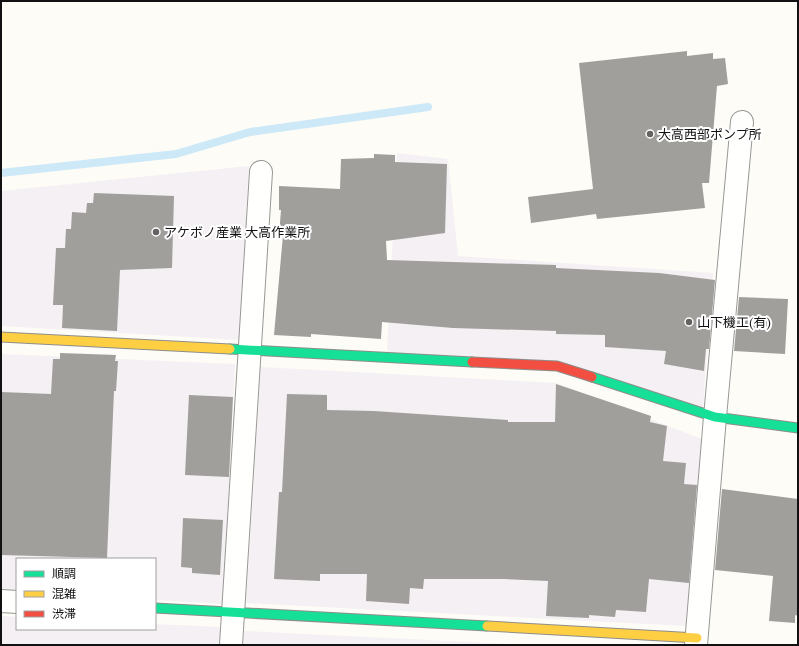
<svg xmlns="http://www.w3.org/2000/svg" width="799" height="646" viewBox="0 0 799 646" font-family="'PT Serif','Noto Sans JP',serif">
<style>
.industrial{fill:#f5f0f3}
.lines{fill:none;stroke-linecap:round;stroke-linejoin:round}
.stream{stroke:#cde8f7;stroke-width:8}
.building{fill:#a19f9c}
.street-casing{stroke:#979795;stroke-width:24}
.fast-casing{stroke:#8e8d8b;stroke-width:11}
.slow-casing{stroke:#8e8d8b;stroke-width:11}
.jam-casing{stroke:#8e8d8b;stroke-width:11}
.street{stroke:#fffffe;stroke-width:22}
.fast{stroke:#16e098;stroke-width:9}
.slow{stroke:#ffcf43;stroke-width:9}
.jam{stroke:#f24e42;stroke-width:9}
.poi-dot{fill:#646362;stroke:#fff;stroke-width:1.5}
.labels{text-anchor:middle;stroke-width:4;stroke-linejoin:round;paint-order:stroke}
.poi-label{font-size:13px;fill:#111;stroke:#fff;text-anchor:start}
</style>
<rect width="100%" height="100%" fill="#fdfcf7"/>
<g class="industrial">
<path d="M397,153L448,159L458,256L713,273L703,407L558,361L387,354Z"/>
<path d="M249,166L239,340L1,326V191Z"/>
<path d="M1,354L235,364L223,604L155,600V559H17V592L1,591Z"/>
<path d="M261,367L556,383L702,439L687,626L246,603Z"/>
<path d="M1,616L17,617V629H155V624L221,627L220,645H1Z"/>
<path d="M244,631L529,645H243Z"/>
</g>
<g class="lines">
<path class="stream" d="M1,173L176,154L250,132L428,107"/>
</g>
<g class="building">
<path d="M687,51V56L713,53V59L725,58L728,84L717,86L709,183H702L705,208L597,219L596,214L531,223L528,197L593,189L579,63Z"/>
<path d="M374,154L395,155V162L447,164L445,233L386,241L387,260L556,265V268L659,273L715,280L709,349H706L704,371L664,364L666,351L605,347V335L556,334V331L453,328L382,322L381,339L311,334V337L274,335L283,235H279L281,210H279V186L340,189L341,159L374,158Z"/>
<path d="M94,193L174,196L172,268L120,270L117,331L62,328L63,305H53L56,248H65L66,229H71L72,212L86,213L87,203H93Z"/>
<path d="M739,297L788,299L785,354L734,351Z"/>
<path d="M60,353L116,355L115,361H118L116,391H114L107,558L1,555V392L51,394L53,359H60Z"/>
<path d="M556,384L651,416L650,422L667,426L663,461L686,463L684,484L697,485L689,583L649,579L646,612L616,610L615,617L589,615V618L546,616L548,581L504,579H424L423,589L410,588L409,604L366,601L367,574H320V581L274,579L279,492H282L287,394L327,395V410L374,411L508,420V422H555Z"/>
<path d="M189,395L233,397L229,477L185,475Z"/>
<path d="M722,489L798,499V616L795,615V623L769,621L773,576L715,570Z"/>
<path d="M183,518L223,520L220,575L192,573V568L181,567Z"/>
</g>
<g class="lines">
<defs>
<g id="street">
<path d="M1,601L17,602"/>
<path d="M231,645L261,172"/>
<path d="M696,645L715,417L742,122"/>
</g>
<g id="fast">
<path d="M230,349L472,362"/>
<path d="M592,377L715,417L798,428"/>
<path d="M155,608L487,626"/>
</g>
<g id="slow">
<path d="M1,337L230,349"/>
<path d="M487,626L697,638"/>
</g>
<path id="jam" d="M472,362L557,366L592,377"/>
</defs>
<use href="#street" class="street-casing"/>
<use href="#fast" class="fast-casing"/>
<use href="#slow" class="slow-casing"/>
<use href="#jam" class="jam-casing"/>
<use href="#street" class="street"/>
<use href="#fast" class="fast"/>
<use href="#slow" class="slow"/>
<use href="#jam" class="jam"/>
</g>
<g class="poi-dot">
<circle cx="650" cy="134" r="4"/>
<circle cx="156" cy="232" r="4"/>
<circle cx="689" cy="322" r="4"/>
</g>
<g class="labels">
<g class="poi-label">
<text x="658" y="139">大高西部ポンプ所</text>
<text x="164" y="237">アケボノ産業 大高作業所</text>
<text x="697" y="327">山下機工(有)</text>
</g>
</g>
<rect width="799" height="646" fill="none" stroke="#111111" stroke-width="4"/>
<rect x="16" y="558" width="140" height="72" fill="#ffffff" stroke="#a0a0a0"/>
<rect x="24" y="571" width="20" height="6" fill="#16e098" stroke="#a0a0a0"/>
<text x="52" y="578" font-size="12" fill="#111111">順調</text>
<rect x="24" y="591" width="20" height="6" fill="#ffcf43" stroke="#a0a0a0"/>
<text x="52" y="598" font-size="12" fill="#111111">混雑</text>
<rect x="24" y="611" width="20" height="6" fill="#f24e42" stroke="#a0a0a0"/>
<text x="52" y="618" font-size="12" fill="#111111">渋滞</text>
</svg>
